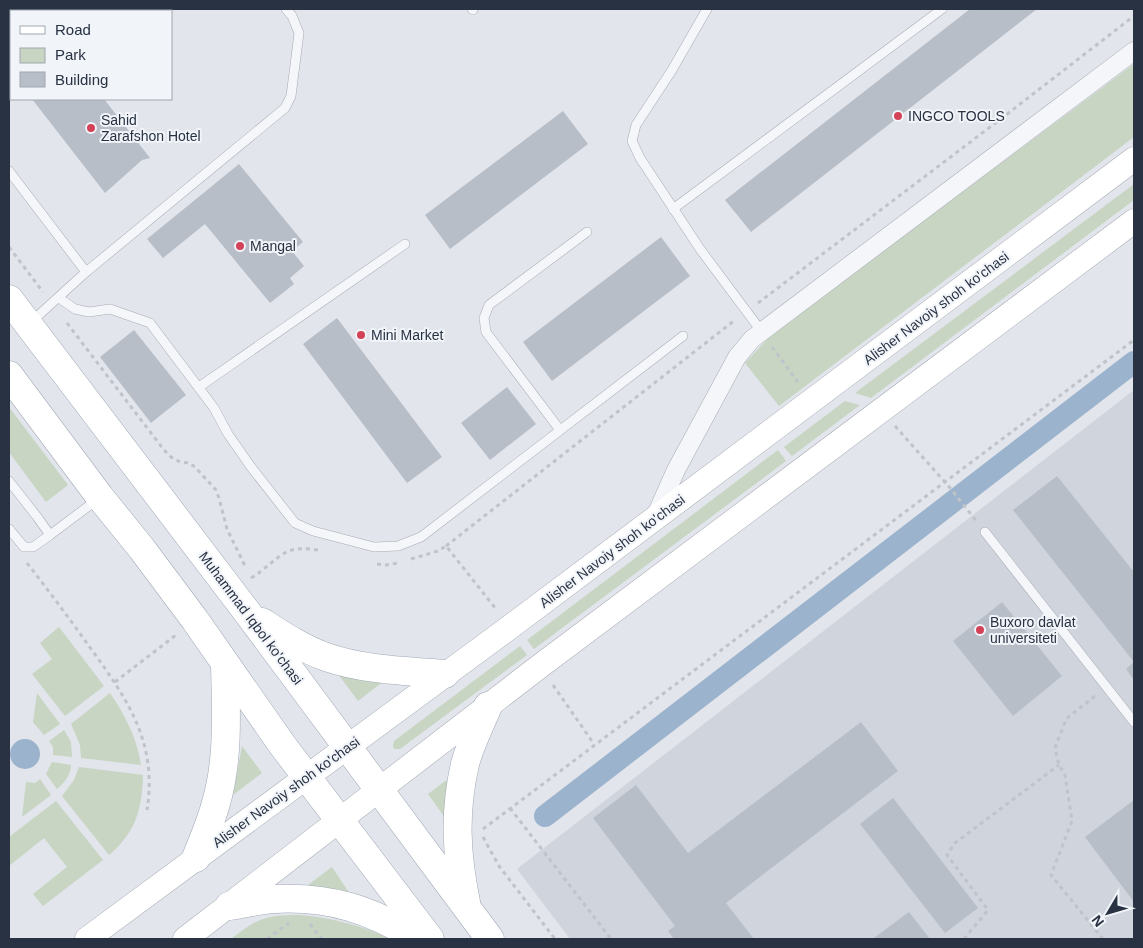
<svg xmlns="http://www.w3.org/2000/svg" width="1143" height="948" viewBox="0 0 1143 948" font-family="Helvetica,sans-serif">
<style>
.built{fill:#cfd4dd}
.green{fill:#c7d5c2}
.water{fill:#9bb3cc}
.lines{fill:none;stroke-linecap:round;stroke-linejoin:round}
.canal{stroke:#9bb3cc;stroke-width:22}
.building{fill:#b8bec8}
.lane-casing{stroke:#a7acb5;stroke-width:10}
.street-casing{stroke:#a7acb5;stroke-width:19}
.secondary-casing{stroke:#a7acb5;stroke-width:25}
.primary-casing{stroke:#a0a9b7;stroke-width:29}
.path{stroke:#c0c3ca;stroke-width:3;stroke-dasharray:4 4;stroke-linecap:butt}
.lane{stroke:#f5f6f9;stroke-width:9}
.street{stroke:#f5f6f9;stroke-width:18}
.secondary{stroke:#fff;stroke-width:24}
.primary{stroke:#fff;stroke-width:28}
.poi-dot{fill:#d44258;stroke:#f1f4f8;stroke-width:2}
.labels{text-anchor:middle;stroke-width:4;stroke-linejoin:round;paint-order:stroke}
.poi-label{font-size:14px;fill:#293243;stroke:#f1f4f8;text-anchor:start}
.street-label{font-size:14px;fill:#293243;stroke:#f1f4f8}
</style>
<rect width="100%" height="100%" fill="#e2e5eb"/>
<path class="built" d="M1134,390V939H570L517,869Z"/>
<g class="green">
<path d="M1134,64V137L779,406L745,363L775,331Z"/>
<path d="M1134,184V200L871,398L855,393Z"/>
<path d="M845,401L860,405L792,456L784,447Z"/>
<path d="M9,407L68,485L46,502L9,452Z"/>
<path d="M778,450L786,461L534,649L527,640Z"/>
<path d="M59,627L104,686L65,716L32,674L52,659L40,643Z"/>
<path d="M520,646L527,655L400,749H394L393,746L394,741Z"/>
<path d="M338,674L384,681L358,701Z"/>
<path d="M37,693L60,724L44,735L33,722Z"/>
<path d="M110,693C125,715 137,738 141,765L81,758L80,745L71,724Z"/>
<path d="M64,730L71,742L72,757L53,755V747L49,741Z"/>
<path d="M242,746L262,773L233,795Z"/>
<path d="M52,762L71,765C70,776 65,782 57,789L46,774Z"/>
<path d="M79,767L143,775C142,809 136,832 109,855L62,796L74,780Z"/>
<path d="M452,776L446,819L428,794Z"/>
<path d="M40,779L51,795L22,817L26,782L35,783Z"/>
<path d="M56,801L103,860L43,906L33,894L67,867L44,838L9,866V837Z"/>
<path d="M332,867L350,894L304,888Z"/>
<path d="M300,915C332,918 361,925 390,939H231C258,918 266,915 300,915Z"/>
</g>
<circle class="water" cx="25" cy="754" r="15"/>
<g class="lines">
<path class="canal" d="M545,816L1134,362"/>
</g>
<g class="building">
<path d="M9,9H22L24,11H11V79L9,81Z"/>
<path d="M76,9H143L145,11H78Z"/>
<path d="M970,9H1037L751,232L725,200Z"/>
<path d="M32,99H104L150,158L142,160L105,193Z"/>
<path d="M563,111L588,144L450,249L425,215Z"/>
<path d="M239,164L303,242L292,251L304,266L290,278L294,284L270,303L205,224L163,258L147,239Z"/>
<path d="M661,237L690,276L552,381L523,342Z"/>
<path d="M337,318L442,457L407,483L303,344Z"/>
<path d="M134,330L186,395L151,423L100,357Z"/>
<path d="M507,387L536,424L490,460L461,423Z"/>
<path d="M1057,476L1134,572V680L1126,669L1134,662L1013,510Z"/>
<path d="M1002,602L1062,676L1013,716L953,641Z"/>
<path d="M861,722L898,771L726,903L754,939H674L668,931L675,926L593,818L636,785L688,853Z"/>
<path d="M893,798L978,908L945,933L860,824Z"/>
<path d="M1134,800V902L1085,837Z"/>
<path d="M909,912L930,939H875L874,938Z"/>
</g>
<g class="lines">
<defs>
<g id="lane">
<path d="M472,9L473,10"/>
<path d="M707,9L672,70L636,125L632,141L640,158L700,249L762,332"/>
<path d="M9,171L86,272"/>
<path d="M673,209L942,9"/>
<path d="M59,298L75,309L89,312L110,309L150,323L214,408L228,434L251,467L295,523L313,531L374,547L398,546L421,537L683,336"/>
<path d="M30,323L86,272L285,108L291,96L299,33L292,16L286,9"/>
<path d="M199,387L405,244"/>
<path d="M560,430L486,332L484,318L489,305L587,232"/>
<path d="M9,481L38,518L50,535L98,499"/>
<path d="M9,529L24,547H33L50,535"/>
<path d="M985,532L1134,722"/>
</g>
<path id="street" d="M655,517L676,470L737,357L752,339L1134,51"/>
<g id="secondary">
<path d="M87,939L510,627L1134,159"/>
<path d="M185,939L540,666L1134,221"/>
</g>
<g id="primary">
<path d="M9,299L247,612L490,939"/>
<path d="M9,375L100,497L142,549L195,620L283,746L430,939"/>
<path d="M262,622C282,635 303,649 326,657C364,670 405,671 445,674"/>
<path d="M196,858C203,840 211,822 216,803C229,759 226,710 225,664"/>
<path d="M466,902C456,854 454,812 465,764C470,745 480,725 488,706"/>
<path d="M229,906C244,904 259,900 274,899C331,896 371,910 419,939"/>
</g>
</defs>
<use href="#lane" class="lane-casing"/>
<use href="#street" class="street-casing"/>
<use href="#secondary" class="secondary-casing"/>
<use href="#primary" class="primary-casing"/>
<g class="path">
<path d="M9,247L43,292"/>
<path d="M758,303L1002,118L1134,16"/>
<path d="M67,323L164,450L171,457L180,462L189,463L195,467L216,490L219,498L227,529L245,566"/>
<path d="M772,347L798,382"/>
<path d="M895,426L951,489L977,522"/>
<path d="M446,546L735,320"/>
<path d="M411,559L438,551L446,546L496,609"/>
<path d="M27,563C48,590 69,618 89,646C127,699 158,742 147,810"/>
<path d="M377,564L386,565L398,563"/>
<path d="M251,578C280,560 282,542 322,551"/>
<path d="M115,682L176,635"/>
<path d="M553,685L594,744"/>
<path d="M1095,696L1066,719L1055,748L1059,765L1065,775L1072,821L1051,875L1103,939"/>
<path d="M510,808L611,939"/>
<path d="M483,829L1134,340"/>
<path d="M483,837L499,866L555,939"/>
<path d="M310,924L322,939"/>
<path d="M267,939L289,923"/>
<path d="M964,939L988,910L947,855L955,843L1059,765"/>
</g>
<use href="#lane" class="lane"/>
<use href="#street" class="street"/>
<use href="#secondary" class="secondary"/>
<use href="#primary" class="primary"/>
</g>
<g class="poi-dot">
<circle cx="898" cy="116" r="5"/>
<circle cx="91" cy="128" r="5"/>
<circle cx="240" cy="246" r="5"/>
<circle cx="361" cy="335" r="5"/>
<circle cx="980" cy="630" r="5"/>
</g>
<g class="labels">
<g class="poi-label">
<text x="908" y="121">INGCO TOOLS</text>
<text x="101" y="125">Sahid<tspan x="101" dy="16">Zarafshon Hotel</tspan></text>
<text x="250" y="251">Mangal</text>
<text x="371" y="340">Mini Market</text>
<text x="990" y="627">Buxoro davlat<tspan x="990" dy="16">universiteti</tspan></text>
</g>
<g class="street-label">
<text transform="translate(936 308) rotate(-37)" y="5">Alisher Navoiy shoh ko'chasi</text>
<text transform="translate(612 551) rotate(-37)" y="5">Alisher Navoiy shoh ko'chasi</text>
<text transform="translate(251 618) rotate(53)" y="5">Muhammad Iqbol ko'chasi</text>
<text transform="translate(286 792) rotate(-36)" y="5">Alisher Navoiy shoh ko'chasi</text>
</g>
</g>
<rect width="1143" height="948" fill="none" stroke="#293243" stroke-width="20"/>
<rect x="10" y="10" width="162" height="90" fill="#f1f4f8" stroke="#a1a6b0"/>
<rect x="20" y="26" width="25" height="8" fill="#ffffff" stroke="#a1a6b0"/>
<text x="55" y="35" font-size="15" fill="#293243">Road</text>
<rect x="20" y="48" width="25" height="15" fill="#c7d5c2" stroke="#a1a6b0"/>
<text x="55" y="60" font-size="15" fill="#293243">Park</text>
<rect x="20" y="72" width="25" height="15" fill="#b8bec8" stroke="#a1a6b0"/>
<text x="55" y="85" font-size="15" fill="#293243">Building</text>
<g transform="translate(1108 913) rotate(232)" stroke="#f1f4f8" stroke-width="4" paint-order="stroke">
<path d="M0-4L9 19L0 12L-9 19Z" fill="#293243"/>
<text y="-8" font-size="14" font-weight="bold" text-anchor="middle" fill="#293243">N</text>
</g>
</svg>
